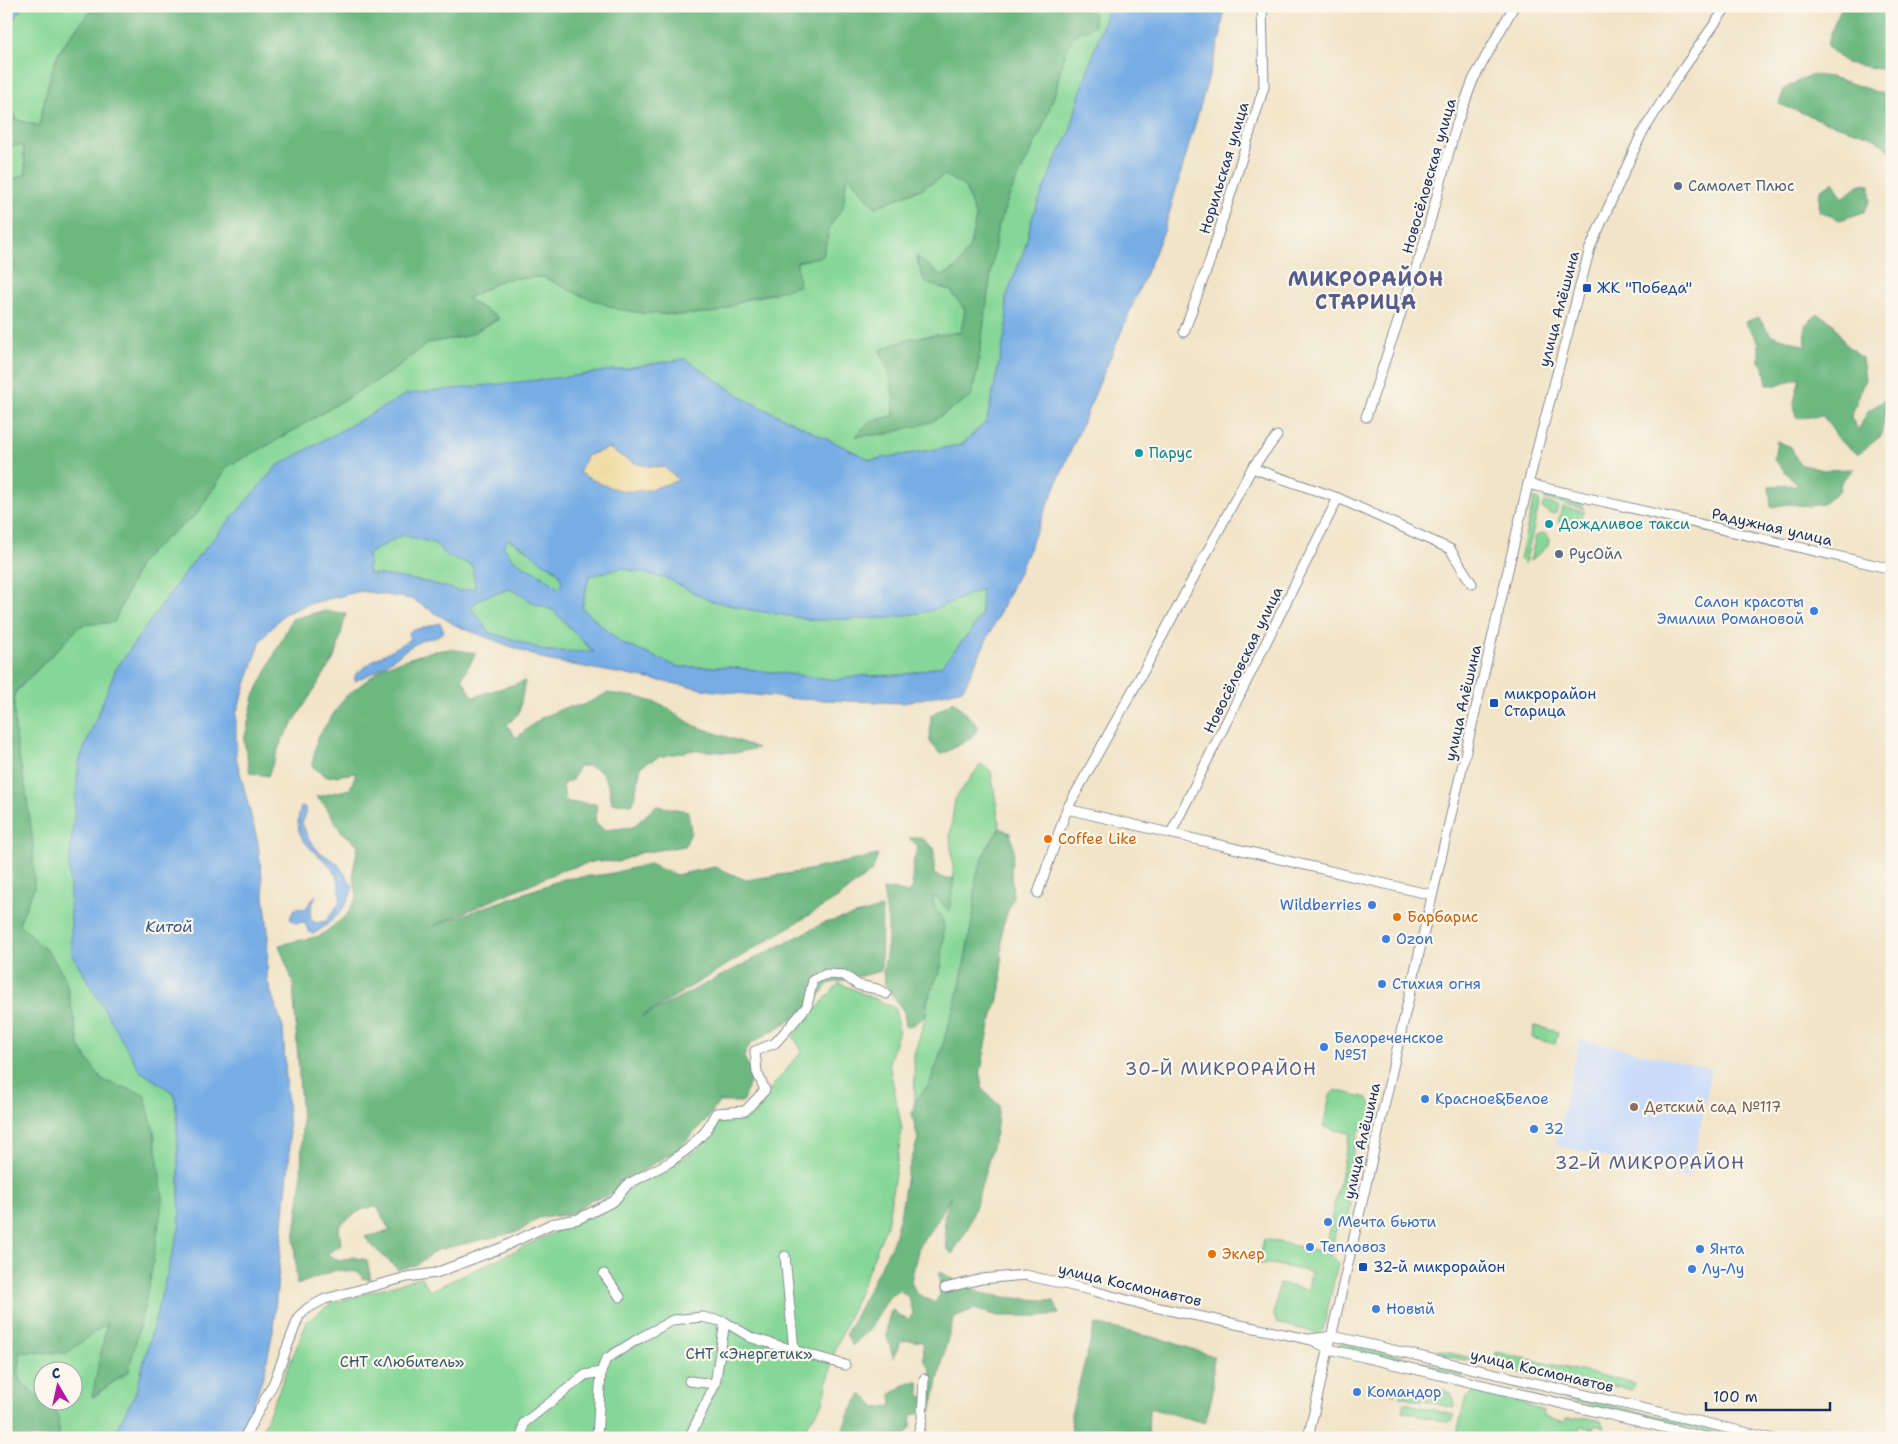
<svg xmlns="http://www.w3.org/2000/svg" width="1898" height="1444" viewBox="0 0 1898 1444" font-family="'Shantell Sans',sans-serif">
<style>
.built{fill:#cbdcf9}
.green{fill:#86d797;stroke:#50837a}
.forest{fill:#6cb880;stroke:#44746f}
.sand{fill:#eeda9e;stroke:#84847e}
.water{fill:#77ade5;stroke:#496ea2;fill-rule:evenodd}
.lines{fill:none;stroke-linecap:round;stroke-linejoin:round}
.minor-casing{stroke:#868a93;stroke-width:11}
.minor{stroke:#fff;stroke-width:9}
.service-dot{fill:#5c6f8a;stroke:#fbf7ec;stroke-width:2}
.transit-dot{fill:#1a4fb4;stroke:#fbf7ec;stroke-width:2}
.culture-dot{fill:#0f9aa8;stroke:#fbf7ec;stroke-width:2}
.shop-dot{fill:#3f7fe0;stroke:#fbf7ec;stroke-width:2}
.food-dot{fill:#e8710a;stroke:#fbf7ec;stroke-width:2}
.education-dot{fill:#8d6e63;stroke:#fbf7ec;stroke-width:2}
.labels{text-anchor:middle;stroke-width:4.5;stroke-linejoin:round;paint-order:stroke}
.street-label{font-size:15px;fill:#1b2f5e;stroke:#fbf7ec}
.service-label{font-size:15px;fill:#4e5e75;stroke:#fbf7ec;text-anchor:start}
.transit-label{font-size:15px;fill:#164399;stroke:#fbf7ec;text-anchor:start}
.culture-label{font-size:15px;fill:#0d838f;stroke:#fbf7ec;text-anchor:start}
.shop-label{font-size:15px;fill:#366cbe;stroke:#fbf7ec;text-anchor:start}
.food-label{font-size:15px;fill:#c56008;stroke:#fbf7ec;text-anchor:start}
.education-label{font-size:15px;fill:#785e54;stroke:#fbf7ec;text-anchor:start}
.park-label{font-size:15px;fill:#36596c;stroke:#fbf7ec}
.water-label{font-size:16px;font-style:italic;fill:#375586;stroke:#fbf7ec}
.quarter-label{font-size:18px;letter-spacing:1px;fill:#555d8d;stroke:#fbf7ec}
.district-label{font-size:20px;font-weight:bold;letter-spacing:1px;fill:#555d8d;stroke:#fbf7ec}
</style>
<rect width="100%" height="100%" fill="#fbf7ec"/>
<filter id="ink" filterUnits="userSpaceOnUse"><feTurbulence type="fractalNoise" baseFrequency=".02" numOctaves="2"/><feDisplacementMap in="SourceGraphic" scale="10" xChannelSelector="R" yChannelSelector="G"/><feConvolveMatrix kernelMatrix="1 2 1 2 8 2 1 2 1" color-interpolation-filters="sRGB"/></filter>
<filter id="wash" filterUnits="userSpaceOnUse"><feTurbulence type="fractalNoise" baseFrequency=".0096" numOctaves="4" result="noise"/><feDisplacementMap in="SourceGraphic" scale="20" xChannelSelector="R" yChannelSelector="G"/><feGaussianBlur stdDeviation="1.12" result="paint"/><feColorMatrix in="noise" values="0 0 0 0 0 0 0 0 0 0 0 0 0 0 0 0 0 1.4 0 .05"/><feComposite in="paint" operator="in"/></filter>
<g filter="url(#wash)">
<rect width="100%" height="100%" fill="#f1e4c8"/>
<path class="built" d="M1580,1039L1712,1069L1690,1178L1555,1145Z"/>
<g class="green">
<path d="M23,6H96C84,18 65,41 58,55C48,77 44,103 39,126L18,120L6,105V31Z"/>
<path d="M1093,6H1109L1079,97L1070,133L1055,161L1032,218L1025,248L1006,298L1007,325L987,421L961,445L871,460L746,400L685,359L575,376L277,466L189,567L116,669L79,762L140,1071L174,1093L177,1115L180,1225L136,1392L112,1438H59L58,1414L44,1402H72V1372H42V1400L19,1380L20,1352L67,1353L107,1322L93,1397L129,1371L144,1094L102,1080L80,1048L65,977L50,954L19,923L34,888L26,792L15,738L14,694L81,625L114,622L141,561L167,537L196,515L228,466L272,443L391,372L428,343L467,336L499,319L467,299L504,279L543,277L580,295L640,313L680,315L718,312L744,300L776,293L797,262L823,256L830,226L843,207L847,173L876,207L923,188L945,175L965,187L976,218L970,246L957,268L942,276L916,257L925,283L950,290L965,310L961,332L912,338L880,350L889,371L894,392V416L870,421L857,436L887,434L971,397L977,372L997,230L1010,194L1042,129L1056,90L1062,62L1073,36L1094,26Z"/>
<path d="M23,145L26,174L6,182V146Z"/>
<path d="M1545,496L1581,503L1584,509L1545,499Z"/>
<path d="M1534,498L1540,501L1525,564L1520,559Z"/>
<path d="M1544,502L1558,506L1556,513L1551,514L1542,508Z"/>
<path d="M1562,507L1585,512L1572,526L1558,522Z"/>
<path d="M1545,533L1549,540L1548,546L1530,561L1536,536Z"/>
<path d="M402,535L434,543L448,556L473,565L475,588L459,591L426,582L368,573V554Z"/>
<path d="M508,539C516,543 556,568 560,575C563,580 562,584 560,590C553,584 545,577 537,573C521,564 513,563 503,546Z"/>
<path d="M623,568L668,579L708,600L746,609L814,620L888,618L930,611L982,589L981,615L970,632L941,666L902,675L861,676L837,680L729,667H679L621,643L582,608L589,576Z"/>
<path d="M510,589L536,604L553,610L594,653L546,651L515,640L490,633L470,606L484,597Z"/>
<path d="M981,764L991,771L1000,828L987,847L976,878L974,911L960,986L938,1061L929,1085L915,1101L914,1054L926,1016L927,1001L941,968L944,928L942,916L935,909L932,895L938,898L949,911L954,878L950,836L955,799Z"/>
<path d="M839,983L895,1008L899,1030L889,1063L902,1130L887,1225L835,1350L823,1403L798,1438H259L307,1322L330,1304L421,1277L430,1291L612,1205L631,1187L698,1150L722,1114L748,1116L802,1051L793,1036Z"/>
<path d="M1535,1026L1558,1032L1555,1044L1532,1038Z"/>
<path d="M1335,1090L1367,1098L1374,1108L1370,1122L1359,1131L1343,1191L1351,1204L1348,1220L1337,1226L1330,1254L1338,1263L1323,1330L1318,1333L1277,1323L1274,1316L1279,1284L1308,1290L1311,1272L1266,1263L1258,1265L1264,1239L1324,1252L1350,1133L1323,1127L1330,1095Z"/>
<path d="M1341,1342L1464,1372L1465,1374L1463,1377L1339,1347Z"/>
<path d="M1438,1350L1471,1358L1476,1354L1479,1359L1473,1362L1437,1354Z"/>
<path d="M1496,1352L1634,1383L1632,1390L1609,1385L1598,1391L1501,1368L1496,1360Z"/>
<path d="M1497,1378L1748,1438H1731L1496,1383Z"/>
<path d="M1375,1384L1396,1389L1395,1394L1374,1389Z"/>
<path d="M1442,1389L1451,1393L1454,1400L1455,1408L1425,1401L1427,1395Z"/>
<path d="M1401,1390L1423,1395L1422,1401L1400,1396Z"/>
<path d="M1474,1391L1521,1402L1543,1412L1542,1416L1565,1422L1567,1418H1587L1601,1421L1604,1428L1595,1425L1593,1429L1580,1426L1576,1438H1476L1457,1433L1465,1400Z"/>
<path d="M1404,1403L1454,1415L1451,1421L1448,1422L1402,1411Z"/>
</g>
<g class="forest">
<path d="M96,6H1093L1094,26L1073,36L1062,62L1056,90L1042,129L1010,194L997,230L977,372L971,397L931,422L887,434L856,436L870,421L894,416C894,389 891,374 880,350L912,338L961,332L965,310L950,290L925,283L916,256L942,276L957,268L970,246L976,218L965,187L945,175L923,188L875,207L847,174L843,207L830,226L823,256L797,262L799,286L744,300L719,312L680,315L640,313L617,309L580,295L543,277L504,279L467,299L499,318L467,336L428,343L391,372L272,443L228,466L196,515L167,537L141,561L114,622L81,625L14,693L15,738L26,792L33,842L34,888L19,923L50,954L65,977L80,1048L102,1080L144,1094L154,1131L163,1197L150,1281L129,1371L92,1397L107,1323L67,1353L20,1352L19,1380L58,1414L59,1438H6V182L26,174L23,145L6,146V105L18,120L39,126C44,103 48,77 58,55C65,41 84,18 96,6Z"/>
<path d="M1842,6H1892V71L1846,63L1827,46L1834,24Z"/>
<path d="M1810,75L1832,77L1892,97V152L1871,136L1826,122L1779,104L1784,89Z"/>
<path d="M1833,182L1843,198L1860,184L1870,185V200L1864,212L1840,220L1819,211L1820,190Z"/>
<path d="M1818,314L1833,323L1846,345L1862,358L1865,379L1851,417L1858,430L1869,410L1887,399L1881,436L1858,454L1841,442L1823,416L1796,418L1794,402L1800,377L1779,385H1767L1764,367L1759,362V343L1745,322L1758,317L1771,335L1806,346L1805,325Z"/>
<path d="M1777,441L1791,447L1799,464L1823,470L1854,469L1841,482L1840,490L1823,504L1809,506L1788,504L1771,507L1769,486L1798,485L1774,460Z"/>
<path d="M322,611L346,613L336,655L281,742L268,776L250,773L244,741L254,696L292,619Z"/>
<path d="M449,649L476,653L462,678L473,697L525,681L519,713L507,725L516,738L541,718L564,708L584,705L607,693L637,697L663,705L693,725L758,748L735,753L694,750L659,757L641,766L633,804L612,803L609,786L601,771L589,766H579L572,780L563,784L565,802L597,804L595,822L604,830L633,827L656,806L688,811L691,832L685,846L639,853L618,862L596,861L563,870L435,925L564,879L608,874L649,864L676,875L715,867L746,880L799,872L878,855L872,871L839,897L641,1017L824,923L882,908L881,971L828,984L810,1009L750,1044L744,1057L753,1075L742,1102H719L706,1121L676,1151L651,1165L606,1197L592,1199L580,1209L567,1215L538,1218L520,1231L437,1250L416,1265L398,1270C387,1258 374,1250 365,1237L390,1231L377,1207C360,1207 352,1216 339,1226L341,1245L327,1254L340,1261L353,1257L367,1260L371,1280L362,1278L360,1273L357,1272L336,1270L297,1285L294,1240L301,1186L302,1123L293,982L279,945L320,936L347,915L357,896L353,872L358,845L340,830L325,805L316,797L350,789L356,773L327,777L312,766L317,738L345,697L385,666L429,652Z"/>
<path d="M954,701L979,727L970,739L941,755L930,742L931,715Z"/>
<path d="M1000,828L1010,833L1014,849L1011,870L1013,896L1002,928L1001,989L990,1025L980,1075L983,1090L999,1105L996,1133L976,1205L967,1230L952,1254L947,1248L944,1218L951,1195L940,1217L919,1246L911,1281L916,1293L935,1303L940,1294L939,1272L982,1293L1003,1297L1054,1301L1059,1314L1039,1316H997L974,1309L954,1317C944,1348 939,1380 931,1411L912,1415L911,1427L904,1438H839L851,1409L862,1393L876,1408L892,1406L891,1394L909,1382H919L920,1396L932,1398L930,1382L931,1370L924,1360L923,1342L907,1340L900,1342L894,1358C886,1336 883,1332 892,1309L901,1317L909,1320L913,1313L909,1298L900,1290L889,1297L870,1329L852,1346L846,1334L893,1242L901,1211L907,1175L918,1139L912,1114L915,1101L929,1085L938,1061L960,986L974,911L976,878L987,847Z"/>
<path d="M909,838H921L934,848V874L945,879L954,878L949,912L938,898L932,896L935,909L942,916L944,928L941,968L927,1001L926,1016L915,1024L906,1027L904,1012L885,985L883,973L888,942V923L883,890L892,889L908,893L913,887C911,873 913,859 918,846Z"/>
<path d="M1095,1324L1165,1340L1213,1356V1392L1205,1423L1149,1408L1148,1438H1072L1071,1414Z"/>
</g>
<path class="sand" d="M609,448C632,463 636,466 664,467L680,480L639,493L609,489L579,473L586,456Z"/>
<g class="water">
<path d="M6,6H23L6,31Z"/>
<path d="M1109,6H1225L1220,38L1164,231L1020,570L963,689L904,703L798,699L715,691L546,660L457,626L412,599L361,591L308,604L284,614L261,640L236,714V757L258,843L268,931L267,980L283,1028L290,1151L273,1330L265,1371L249,1416L238,1438H112L136,1392L180,1225L177,1115L174,1093L140,1071L72,954L69,868L79,762L116,669L189,567L277,466L407,394L575,376L685,359L746,400L871,460L962,445L987,421L1007,325L1006,298L1025,248L1032,218L1055,161L1070,133L1079,97ZM609,448C633,463 636,466 664,467L679,480C634,497 621,495 579,473L586,456ZM402,535L434,543L448,556L472,565L475,588L459,591L426,582L368,573V554ZM508,539L525,548L542,562L554,568L559,573L562,583L560,589C552,584 545,577 537,573C521,564 513,563 503,546ZM623,568L668,579L708,600L746,609L814,620L888,618L930,611L982,589L981,615L970,632L941,666L902,675L861,676L837,680L729,667H679L621,643L582,608L589,576ZM510,589L536,604L553,610L594,652L546,651L515,640L490,633L470,606L484,597Z"/>
<path d="M440,623L444,631L435,638L424,639L410,647L376,671L355,681V675L374,660L411,639L408,635L410,631Z"/>
<path d="M301,807H305V817L302,823L308,838L318,851L337,863L353,886C348,908 332,923 313,934L308,931L305,922L296,923L290,919L293,911L296,908L305,909L316,895C313,905 305,917 316,923L326,921L340,902C340,894 340,883 336,875C322,849 288,846 301,807Z"/>
</g>
</g>
<g filter="url(#ink)">
<g class="lines">
<defs>
<g id="minor">
<path d="M1184,332L1210,260L1264,87L1262,6"/>
<path d="M1366,417L1423,247L1456,126L1473,80L1514,6"/>
<path d="M1252,468L1338,498L1450,549L1472,584"/>
<path d="M1528,484L1892,569"/>
<path d="M1067,809L1432,895"/>
<path d="M1171,833L1338,498"/>
<path d="M1038,893L1067,809L1149,661L1252,468L1277,436"/>
<path d="M785,1256L794,1351"/>
<path d="M604,1274L620,1297"/>
<path d="M945,1288L982,1279L1025,1275L1090,1290L1145,1305L1312,1340L1329,1349L1709,1438"/>
<path d="M1310,1339L1333,1336L1770,1438"/>
<path d="M689,1381L715,1384"/>
<path d="M244,1438L274,1382L299,1316L308,1308L325,1299L407,1277L436,1273L501,1248L551,1224L578,1219L614,1201L628,1184L670,1162L689,1148L705,1132L716,1113L745,1111L765,1090L757,1072L755,1051L775,1043L793,1023L807,1006L813,980L826,974L844,975L858,985L877,989L886,994"/>
<path d="M522,1438L524,1423L585,1375L601,1372L606,1359L638,1339L673,1320L702,1317L725,1322L752,1338L845,1365"/>
<path d="M597,1438L601,1372"/>
<path d="M689,1438L715,1384L725,1322"/>
<path d="M917,1438L922,1420L924,1379"/>
<path d="M1308,1438L1431,901L1528,484L1590,248L1641,135L1676,79L1727,6"/>
</g>
</defs>
<use href="#minor" class="minor-casing"/>
<use href="#minor" class="minor"/>
</g>
</g>
<g class="service-dot">
<circle cx="1678" cy="186" r="5"/>
<circle cx="1559" cy="554" r="5"/>
</g>
<g class="transit-dot">
<rect x="1582" y="283" width="10" height="10" rx="2.5"/>
<rect x="1489" y="698" width="10" height="10" rx="2.5"/>
<rect x="1358" y="1262" width="10" height="10" rx="2.5"/>
</g>
<g class="culture-dot">
<circle cx="1139" cy="453" r="5"/>
<circle cx="1549" cy="524" r="5"/>
</g>
<g class="shop-dot">
<circle cx="1814" cy="611" r="5"/>
<circle cx="1372" cy="905" r="5"/>
<circle cx="1386" cy="939" r="5"/>
<circle cx="1382" cy="984" r="5"/>
<circle cx="1324" cy="1047" r="5"/>
<circle cx="1425" cy="1099" r="5"/>
<circle cx="1534" cy="1129" r="5"/>
<circle cx="1328" cy="1222" r="5"/>
<circle cx="1310" cy="1247" r="5"/>
<circle cx="1700" cy="1249" r="5"/>
<circle cx="1692" cy="1269" r="5"/>
<circle cx="1376" cy="1309" r="5"/>
<circle cx="1357" cy="1392" r="5"/>
</g>
<g class="food-dot">
<circle cx="1048" cy="839" r="5"/>
<circle cx="1397" cy="917" r="5"/>
<circle cx="1212" cy="1254" r="5"/>
</g>
<circle class="education-dot" cx="1634" cy="1107" r="5"/>
<g class="labels">
<g class="street-label">
<text transform="translate(1224 168) rotate(-73)" y="5">Норильская улица</text>
<text transform="translate(1429 176) rotate(-74)" y="5">Новосёловская улица</text>
<text transform="translate(1559 309) rotate(-75)" y="5">улица Алёшина</text>
<text transform="translate(1772 527) rotate(13)" y="5">Радужная улица</text>
<text transform="translate(1243 660) rotate(-64)" y="5">Новосёловская улица</text>
<text transform="translate(1463 703) rotate(-77)" y="5">улица Алёшина</text>
<text transform="translate(1362 1141) rotate(-77)" y="5">улица Алёшина</text>
<text transform="translate(1130 1285) rotate(13)" y="5">улица Космонавтов</text>
<text transform="translate(1542 1371) rotate(13)" y="5">улица Космонавтов</text>
</g>
<g class="service-label">
<text x="1688" y="191">Самолет Плюс</text>
<text x="1569" y="559">РусОйл</text>
</g>
<g class="transit-label">
<text x="1597" y="293">ЖК "Победа"</text>
<text x="1504" y="699">микрорайон<tspan x="1504" dy="17">Старица</tspan></text>
<text x="1373" y="1272">32-й микрорайон</text>
</g>
<g class="culture-label">
<text x="1149" y="458">Парус</text>
<text x="1559" y="529">Дождливое такси</text>
</g>
<g class="shop-label">
<text x="1804" y="607" text-anchor="end">Салон красоты<tspan x="1804" dy="17">Эмилии Романовой</tspan></text>
<text x="1362" y="910" text-anchor="end">Wildberries</text>
<text x="1396" y="944">Ozon</text>
<text x="1392" y="989">Стихия огня</text>
<text x="1334" y="1043">Белореченское<tspan x="1334" dy="17">№51</tspan></text>
<text x="1435" y="1104">Красное&amp;Белое</text>
<text x="1544" y="1134">32</text>
<text x="1338" y="1227">Мечта бьюти</text>
<text x="1320" y="1252">Тепловоз</text>
<text x="1710" y="1254">Янта</text>
<text x="1702" y="1274">Лу-Лу</text>
<text x="1386" y="1314">Новый</text>
<text x="1367" y="1397">Командор</text>
</g>
<g class="food-label">
<text x="1058" y="844">Coffee Like</text>
<text x="1407" y="922">Барбарис</text>
<text x="1222" y="1259">Эклер</text>
</g>
<g class="education-label">
<text x="1644" y="1112">Детский сад №117</text>
</g>
<g class="park-label">
<text x="749" y="1359">СНТ «Энергетик»</text>
<text x="402" y="1367">СНТ «Любитель»</text>
</g>
<g class="water-label">
<text x="169" y="932">Китой</text>
</g>
<g class="quarter-label">
<text x="1221" y="1075">30-Й МИКРОРАЙОН</text>
<text x="1650" y="1169">32-Й МИКРОРАЙОН</text>
</g>
<g class="district-label">
<text x="1366" y="286">МИКРОРАЙОН<tspan x="1366" dy="23">СТАРИЦА</tspan></text>
</g>
</g>
<rect width="1898" height="1444" fill="none" stroke="#fbf7ec" stroke-width="25"/>
<g transform="translate(58 1386) rotate(351)"><circle r="24" fill="#fbf7ec" stroke="#a1a7b3"/>
<path d="M0-4L9 19L0 12L-9 19Z" fill="#b5179e"/>
<text y="-8" font-size="14" font-weight="bold" text-anchor="middle" fill="#1b2f5e">С</text>
</g>
<path d="M1706 1402v8h124v-8" fill="none" stroke="#1b2f5e" stroke-width="2.5"/>
<text x="1713" y="1402" font-size="15" fill="#1b2f5e" stroke="#fbf7ec" stroke-width="4" paint-order="stroke">100 m</text>
</svg>
